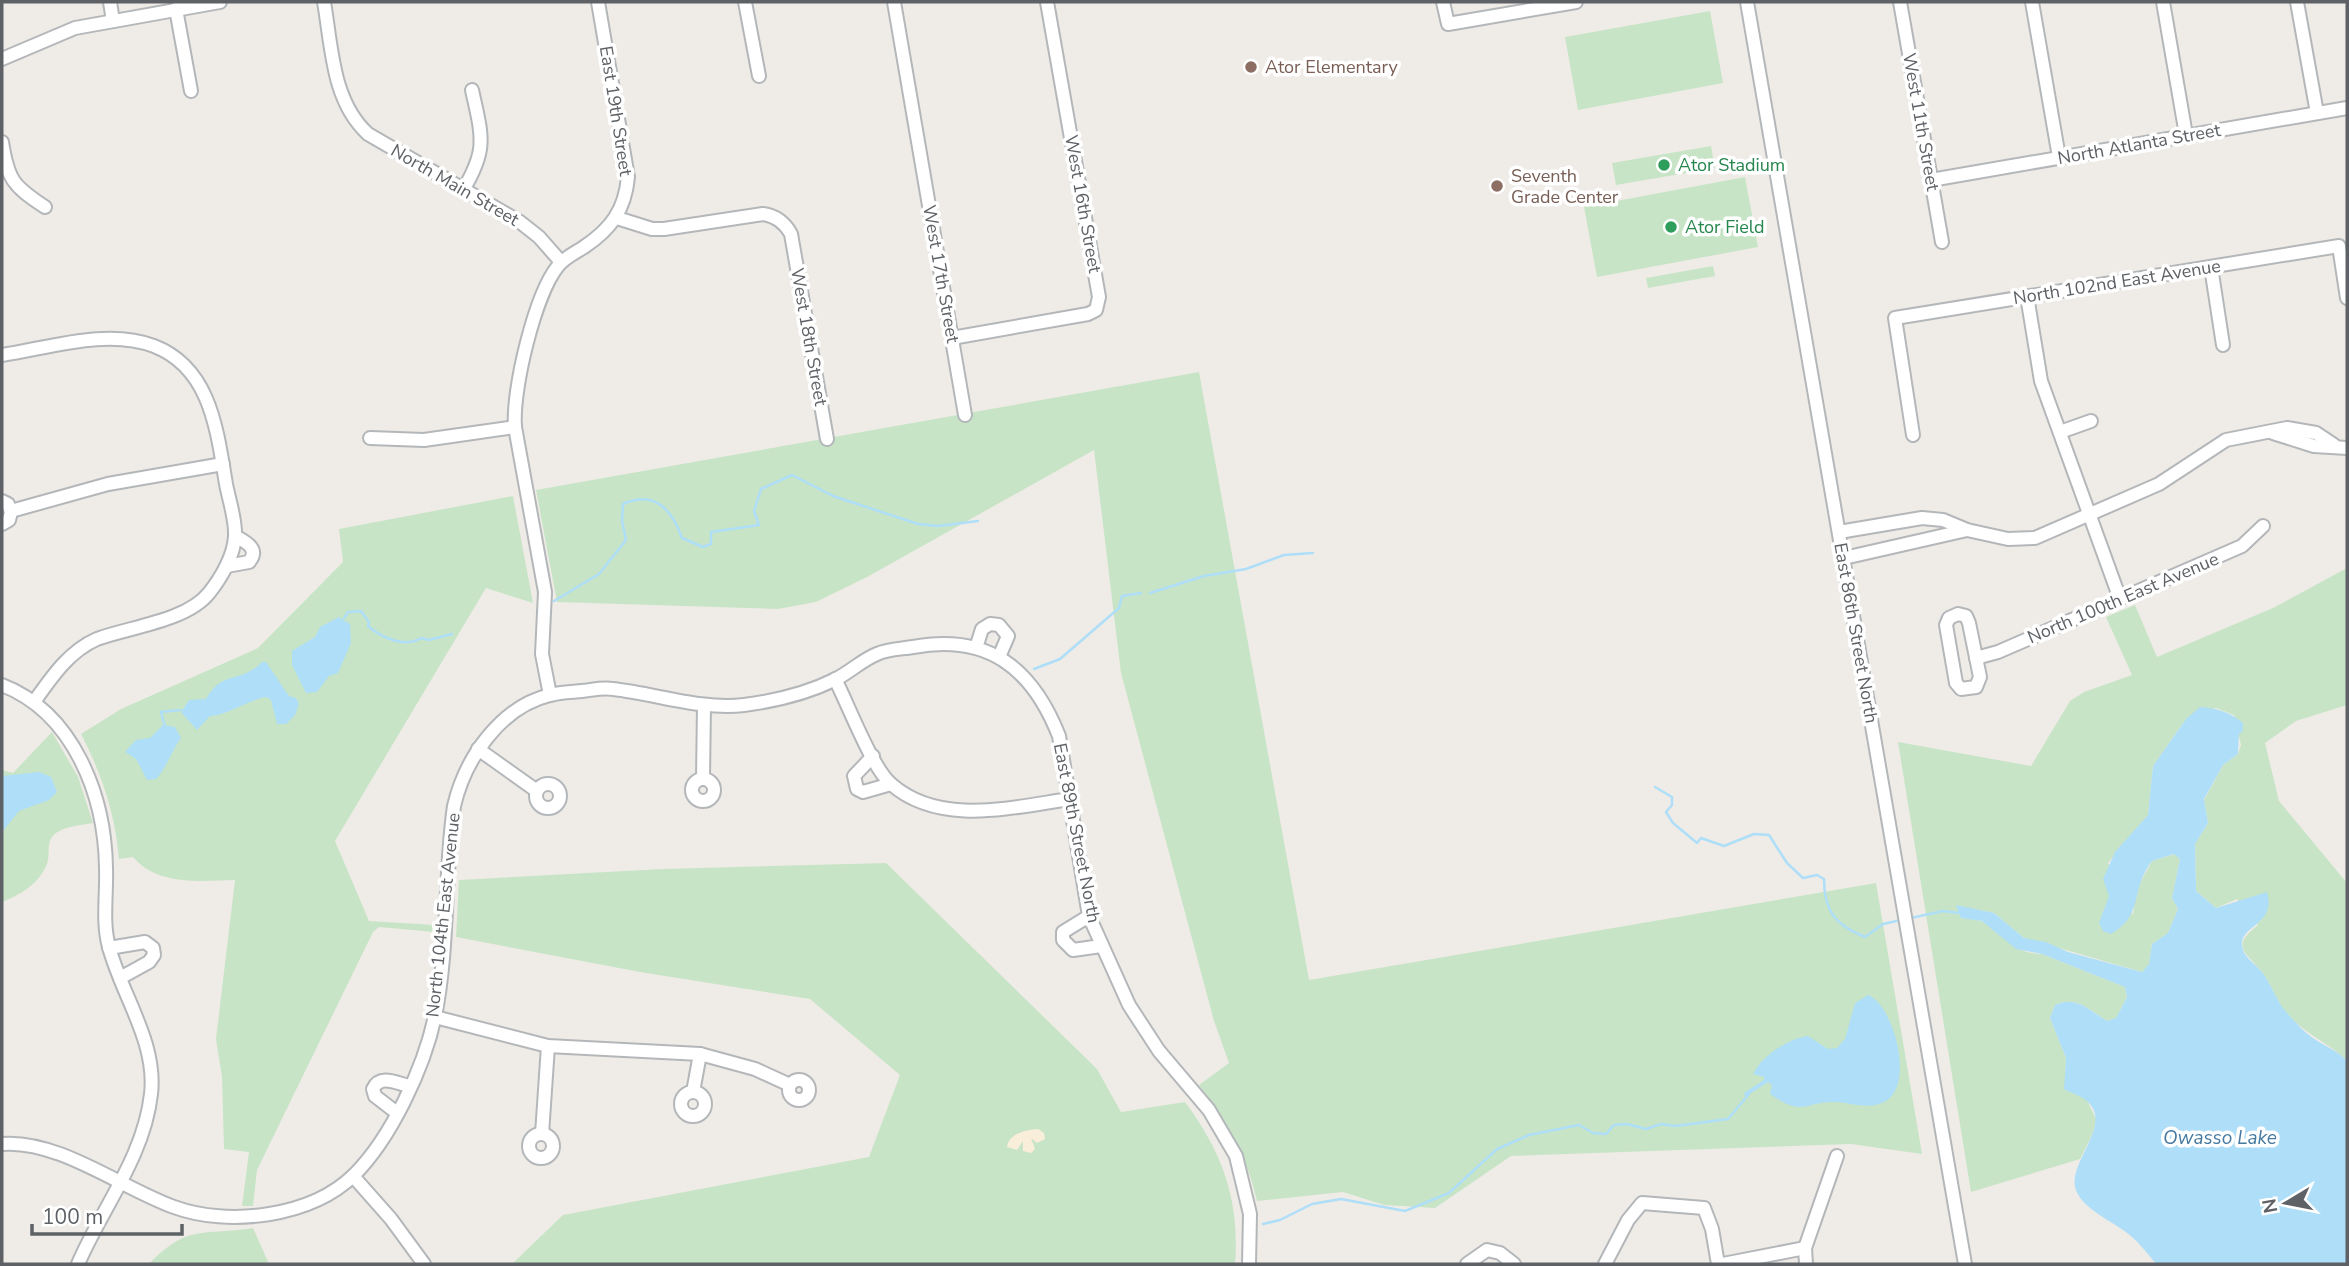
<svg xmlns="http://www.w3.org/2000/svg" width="2349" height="1266" viewBox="0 0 2349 1266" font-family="'Nunito Sans',sans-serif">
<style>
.green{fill:#c8e4c6}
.sand{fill:#f8eed9}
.water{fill:#aedef8}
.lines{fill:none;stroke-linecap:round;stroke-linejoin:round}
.stream{stroke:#aedef8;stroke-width:2.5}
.minor-casing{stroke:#b4b7ba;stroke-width:16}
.minor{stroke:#fff;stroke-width:12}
.education-dot{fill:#8d6e63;stroke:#fff;stroke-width:2.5}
.leisure-dot{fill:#2e9e5b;stroke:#fff;stroke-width:2.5}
.labels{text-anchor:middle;stroke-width:7;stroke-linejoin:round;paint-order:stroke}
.education-label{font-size:18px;fill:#785e54;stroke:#fff;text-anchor:start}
.street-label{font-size:18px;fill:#5e6266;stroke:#fff}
.leisure-label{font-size:18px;fill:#27864d;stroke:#fff;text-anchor:start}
.water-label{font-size:19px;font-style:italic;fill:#477aa1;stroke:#fff}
</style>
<rect width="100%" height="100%" fill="#efece7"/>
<g class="green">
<path d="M1710,11L1723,83L1578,110L1565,37Z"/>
<path d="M1711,146L1715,168L1616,185L1612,163Z"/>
<path d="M1745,177L1758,247L1597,277L1584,207Z"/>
<path d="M1713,266L1715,276L1648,288L1646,278Z"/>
<path d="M1199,372L1309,980L1876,883L1922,1154L1851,1144L1511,1156L1435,1208L1384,1205L1343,1192L1257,1201C1247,1156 1227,1121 1199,1085L1229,1063L1214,1021L1121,673L1094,450L867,577L816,602L778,609L557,602L536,490Z"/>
<path d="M513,496L533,603L486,588L335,841L369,921L435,925L434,932L379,927L373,932L257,1170L253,1206H242L249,1152L224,1149L222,1077L216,1039L235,880C201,881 157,886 133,857L119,859C115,813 102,775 81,734L121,709L258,648L343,562L339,529Z"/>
<path d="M2347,568V705L2296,721L2265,743L2279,801L2347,883V1061C2329,1043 2306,1035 2287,1014C2276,1002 2272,984 2261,971C2244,951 2231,946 2258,925L2237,899L2216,908L2196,891L2195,844L2208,823L2204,800L2223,765L2238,754L2241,745L2234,715L2216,708L2186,719L2153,766L2148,815L2108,863L2133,915L2136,890L2152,861L2175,854L2180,859L2172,898L2178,909L2168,933L2152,944L2149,964L2142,972L2024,938L1994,913L1957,906L1961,918C1968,919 1977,919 1983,922C2007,934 2009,953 2042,954L2125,987L2127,997L2116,1018L2107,1021C2089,1010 2076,995 2055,1005L2050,1018L2066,1058L2065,1072L2088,1102L2096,1119L2093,1133L2080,1159L1971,1192L1898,742L2031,766L2070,701L2084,692L2132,675L2106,617L2135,605L2157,657L2273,608Z"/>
<path d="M52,732L78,777L93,823C82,825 66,826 56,833C45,841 51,853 47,864C39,884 20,895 2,902V770L13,773Z"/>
<path d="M886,863L1097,1069L1121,1112L1185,1102C1223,1153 1240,1201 1235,1264H512L563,1215L869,1157L900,1075L810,999L640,972L456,937L459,880L662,869Z"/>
<path d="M253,1228L269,1264H149C189,1223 203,1236 253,1228Z"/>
</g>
<path class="sand" d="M1038,1129L1044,1133L1045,1139L1037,1143L1031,1138L1035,1149L1031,1153L1023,1151V1141L1017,1150L1007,1147C1009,1133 1026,1130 1038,1129Z"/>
<g class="water">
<path d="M339,617L350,624L351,643L338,673L329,676L317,692L306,693L292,665V651L315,637L320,627Z"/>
<path d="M262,662H266L289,696L296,698L299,704L295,715L286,724H277L271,700L266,697C248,700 226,716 210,716L197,730L181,712L189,700L206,699C223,669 239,685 262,662Z"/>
<path d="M2200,707C2216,708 2230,712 2243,723V731L2239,734L2238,754L2223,765L2204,799L2208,823L2195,844L2196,891L2216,908L2267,892C2276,923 2244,925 2242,942C2241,956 2255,963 2262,972C2272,985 2277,1003 2288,1014C2296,1023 2306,1034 2316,1040C2328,1048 2337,1050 2347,1061V1264H2156C2148,1254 2140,1244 2131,1236C2115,1222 2080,1209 2075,1187C2070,1160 2112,1125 2088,1102C2082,1096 2071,1093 2064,1089L2066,1058L2050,1018L2055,1005C2076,995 2089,1010 2107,1021L2116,1018L2127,997L2125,987L2042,954L2016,949L1982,921L1961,918L1956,905L1994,913L2024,938L2046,942L2068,952L2142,972L2149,964L2152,944L2168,933L2178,909L2172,898L2180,859L2174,854L2152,861C2129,891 2145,914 2111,934L2103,931L2099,923L2109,896L2103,879L2115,852L2148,815L2153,766L2186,719Z"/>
<path d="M163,725L175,727L181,738C171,751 167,768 156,779L147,780L136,759L125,752L136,740L150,738Z"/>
<path d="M39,772L51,777L57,792L49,800L19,811L2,832V776Z"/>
<path d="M1868,995C1894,1005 1916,1087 1884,1102C1868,1110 1852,1103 1836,1102C1804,1101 1804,1118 1770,1094L1772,1085L1768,1082L1745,1097L1744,1093L1764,1080V1077L1753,1074C1762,1056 1789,1038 1808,1036L1828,1049L1837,1048L1845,1039L1855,1003Z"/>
</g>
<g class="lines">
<g class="stream">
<path d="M1150,593L1204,576L1246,569L1284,555L1313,553"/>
<path d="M554,601L599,574L626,540L622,521L623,504C654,490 672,509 682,538L703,547L711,544V532L759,525L754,511L761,489L792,475L833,496L918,524L938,526L978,521"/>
<path d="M344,618L348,612L361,611L369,622L368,626C382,638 405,648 421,638L429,640L452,634"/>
<path d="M1034,669L1060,659L1119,608L1122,596L1141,593"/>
<path d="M165,727L161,712L180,710"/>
<path d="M1655,787L1672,797V805L1666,812L1673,823L1697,843L1701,838L1724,846L1754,834L1769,835L1787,863L1803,878L1817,875L1824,879C1824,911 1835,925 1865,937L1883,924L1901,920"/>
<path d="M1911,918L1943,911L1959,913"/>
<path d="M1263,1224L1280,1220L1312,1204L1341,1199L1405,1211L1449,1193L1497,1149L1529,1135L1579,1125L1593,1133L1606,1134L1614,1125L1627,1124L1646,1129L1661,1124L1675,1126L1728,1119L1749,1094"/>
</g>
<defs>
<g id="minor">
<path d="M110,2L113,21"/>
<path d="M324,2C332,48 332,101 368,134L520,222L539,237L561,262"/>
<path d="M745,2L759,76"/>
<path d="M894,2L965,415"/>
<path d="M1443,2L1448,24L1576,2"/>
<path d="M1747,2L1965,1264"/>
<path d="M1900,2L1942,242"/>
<path d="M2032,2L2059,157"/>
<path d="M2163,2L2186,135"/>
<path d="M2297,2L2317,113"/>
<path d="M176,9L191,91"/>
<path d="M2,59L75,28L220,2"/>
<path d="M2,142C8,180 13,186 45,207"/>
<path d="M1931,180L2347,108"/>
<path d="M463,190C488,149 482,136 472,90"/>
<path d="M617,218L652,229H664L763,214C777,216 785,223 791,234L827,439"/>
<path d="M2211,267L2223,345"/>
<path d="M2027,296L2041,381L2120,599"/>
<path d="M952,338L1088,314L1096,310L1099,297L1047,2"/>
<path d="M2,355C49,348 107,328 154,346C211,368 217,431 226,484C229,500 236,520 235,536C234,556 221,578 209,593C187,621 129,627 97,639C69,651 51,678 34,702"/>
<path d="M2060,432L2091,421"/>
<path d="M2273,433L2314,446L2347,448"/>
<path d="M1913,435L1895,318L2339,246L2347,298"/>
<path d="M370,438L424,440L515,427"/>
<path d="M2,501L8,504L11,512L9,520L2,524"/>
<path d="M11,511L108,484L223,464"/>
<path d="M1839,532L1922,518L1943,520L1967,530L2008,539L2035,538L2159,484L2226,440L2287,428L2316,433L2334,445"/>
<path d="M1844,558L1967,530"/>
<path d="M227,566L249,562C260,549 246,542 235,536"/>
<path d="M1958,614L1966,616L1969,623L1980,677L1976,687L1961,689L1956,683L1946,625L1949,618Z"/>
<path d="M976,648L982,629L990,624L999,625L1008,636L999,657"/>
<path d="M1976,658L1998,652L2242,546L2263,526"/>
<path d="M835,679C848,704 872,768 891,784C940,827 1013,807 1070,799"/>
<path d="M2,685C74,713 105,796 106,868C107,894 102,922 109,947C122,996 157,1042 151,1094C144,1157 102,1208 78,1264"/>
<path d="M550,695L542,654L545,592L515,427C512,390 535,294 558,266C564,258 575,253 584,247C611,229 625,210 628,177L598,2"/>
<path d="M478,749L537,791"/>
<path d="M873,756L854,776L857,789L863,792L891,784"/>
<path d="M703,778L704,705"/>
<circle cx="703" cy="790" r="11"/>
<circle cx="548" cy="796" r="12"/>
<path d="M1089,916L1063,932V940L1073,950L1101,946"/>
<path d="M109,948L145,942L153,948L154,955L149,962L120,978"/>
<path d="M435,1017L548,1046L700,1054L755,1069L790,1085"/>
<circle cx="799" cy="1090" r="10"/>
<path d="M693,1092L700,1054"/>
<circle cx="693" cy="1104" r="12"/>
<path d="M397,1113L375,1096L373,1089C380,1074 396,1083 409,1086"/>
<path d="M542,1134L548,1046"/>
<circle cx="541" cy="1146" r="12"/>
<path d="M2,1144C58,1139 123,1189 174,1207C228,1227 311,1217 354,1175C391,1138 424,1068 435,1016C449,947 444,875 454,806C465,759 500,707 550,695C560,692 572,692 582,691C592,690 603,687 613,689C657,694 701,710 744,705C775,701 808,693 836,679C850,672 862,660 877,654C887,649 901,649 913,647C988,633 1032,668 1059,736L1089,916L1129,1005L1159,1051L1209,1110L1236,1156L1250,1214L1249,1264"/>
<path d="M353,1176L391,1219L424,1264"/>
<path d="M1467,1264L1487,1250L1500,1253L1514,1264"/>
<path d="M1605,1264L1628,1220L1642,1203L1704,1208L1712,1229L1718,1264"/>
<path d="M1723,1264L1805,1248"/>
<path d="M1806,1264L1805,1248L1837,1156"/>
</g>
</defs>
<use href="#minor" class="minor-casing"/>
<use href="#minor" class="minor"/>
</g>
<g class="education-dot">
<circle cx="1251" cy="67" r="7"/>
<circle cx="1497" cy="186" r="7"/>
</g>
<g class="leisure-dot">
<circle cx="1664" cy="165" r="7"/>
<circle cx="1671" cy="227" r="7"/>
</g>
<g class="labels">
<g class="education-label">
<text x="1265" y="73">Ator Elementary</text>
<text x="1511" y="182">Seventh<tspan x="1511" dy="21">Grade Center</tspan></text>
</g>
<g class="street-label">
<text transform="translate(616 111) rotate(81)" y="6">East 19th Street</text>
<text transform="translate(1921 122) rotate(80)" y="6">West 11th Street</text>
<text transform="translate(2139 144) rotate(-10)" y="6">North Atlanta Street</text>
<text transform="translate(455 185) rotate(30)" y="6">North Main Street</text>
<text transform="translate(1083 204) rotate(80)" y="6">West 16th Street</text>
<text transform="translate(941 274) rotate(80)" y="6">West 17th Street</text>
<text transform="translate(2117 282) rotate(-9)" y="6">North 102nd East Avenue</text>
<text transform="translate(809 337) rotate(80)" y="6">West 18th Street</text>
<text transform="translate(2123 598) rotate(-23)" y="6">North 100th East Avenue</text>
<text transform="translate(1856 633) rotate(80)" y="6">East 86th Street North</text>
<text transform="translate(1077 833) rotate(79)" y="6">East 89th Street North</text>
<text transform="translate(443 915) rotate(-84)" y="6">North 104th East Avenue</text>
</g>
<g class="leisure-label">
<text x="1678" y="171">Ator Stadium</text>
<text x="1685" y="233">Ator Field</text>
</g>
<g class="water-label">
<text x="2220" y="1144">Owasso Lake</text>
</g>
</g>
<rect width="2349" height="1266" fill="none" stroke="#5e6266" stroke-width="7"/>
<g transform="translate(2286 1203) rotate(260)" stroke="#ffffff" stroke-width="5" paint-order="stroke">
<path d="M0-5L12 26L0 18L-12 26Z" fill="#5e6266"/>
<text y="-10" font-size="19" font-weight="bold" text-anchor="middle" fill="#5e6266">N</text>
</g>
<path d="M32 1224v10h150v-10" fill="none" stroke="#5e6266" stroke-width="3.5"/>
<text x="42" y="1224" font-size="21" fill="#5e6266" stroke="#ffffff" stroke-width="5" paint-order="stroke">100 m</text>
</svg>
